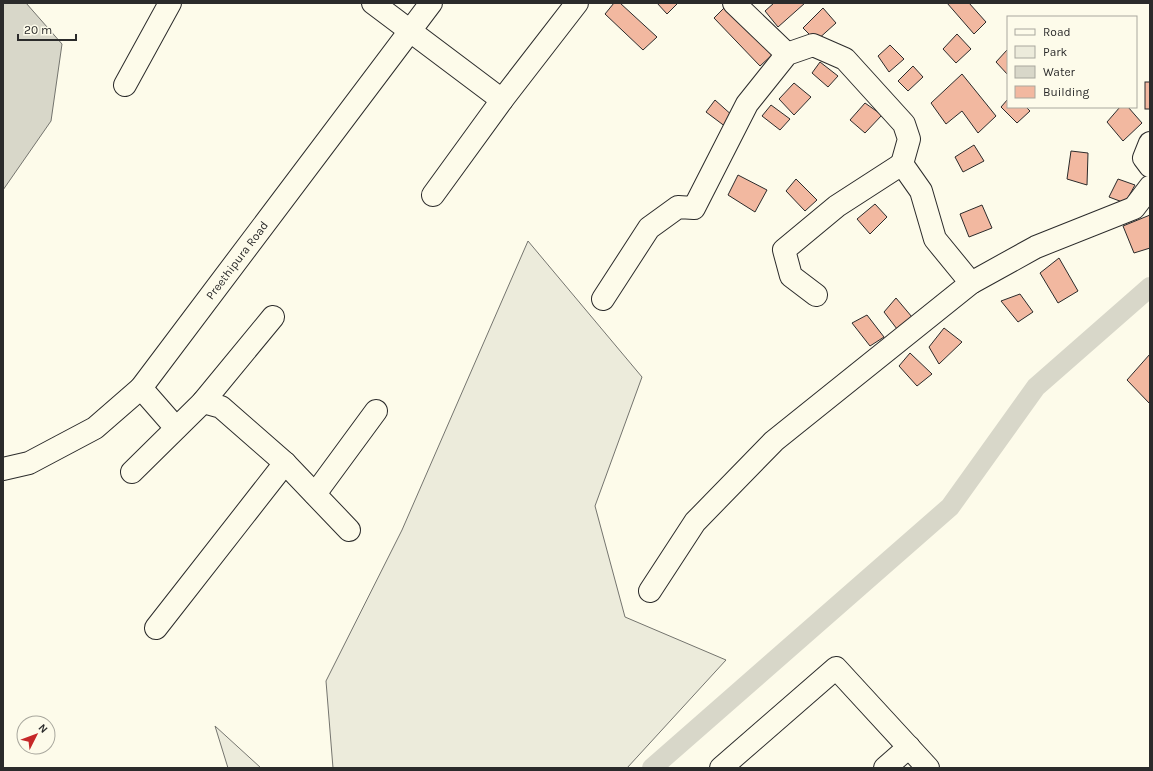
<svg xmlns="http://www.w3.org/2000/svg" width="1153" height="771" viewBox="0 0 1153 771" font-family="Karla,sans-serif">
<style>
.green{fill:#ecebdb;stroke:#74746e}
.water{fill:#d8d7c9;stroke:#74746e}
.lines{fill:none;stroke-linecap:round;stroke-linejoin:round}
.canal{stroke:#d8d7c9;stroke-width:20}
.building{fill:#f2b8a0;stroke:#2b2b2b}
.minor-casing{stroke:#2b2b2b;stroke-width:24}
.minor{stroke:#fdfbea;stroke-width:22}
.labels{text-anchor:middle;stroke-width:3;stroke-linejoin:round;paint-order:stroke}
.street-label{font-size:12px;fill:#2b2b2b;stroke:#fdfbea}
</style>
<rect width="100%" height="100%" fill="#fdfbea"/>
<g class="green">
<path d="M528,241L642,377L595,506L625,617L726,660L627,768H333L326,681L402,530Z"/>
<path d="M215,726L261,768H228Z"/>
</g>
<path class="water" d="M3,3H26L62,44L51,121L3,190Z"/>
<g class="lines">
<path class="canal" d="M652,768L950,507L1036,387L1150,287"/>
</g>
<g class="building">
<path d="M614,3H620L657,37L643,50L605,14Z"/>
<path d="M657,3H678L667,14Z"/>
<path d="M774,3H805L778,27L765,11Z"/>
<path d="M947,3H969L986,22L974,34Z"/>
<path d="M725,7L772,55L760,66L714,18Z"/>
<path d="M823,8L836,23L816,41L803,28Z"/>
<path d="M957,34L971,49L956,63L943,49Z"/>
<path d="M890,45L904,59L889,72L878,56Z"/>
<path d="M1007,50L1008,51V75L996,62Z"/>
<path d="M820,62L838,76L828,87L812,73Z"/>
<path d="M913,66L923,77L908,91L898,81Z"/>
<path d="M962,74L996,116L978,133L962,111L946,124L931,103Z"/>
<rect x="1145" y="82" width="5" height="27"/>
<path d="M794,83L811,97L794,115L779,99Z"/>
<path d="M1008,99V107H1026L1030,111L1017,123L1001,107Z"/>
<path d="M715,100L734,117L726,127L706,112Z"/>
<path d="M865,103L882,115L865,133L850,120Z"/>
<path d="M771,105L790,119L780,130L762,116Z"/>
<path d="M1120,107H1128L1142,123L1123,141L1107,122Z"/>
<path d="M974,145L984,161L963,172L955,157Z"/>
<path d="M1071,151L1088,153L1087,185L1067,179Z"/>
<path d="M738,175L767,190L755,212L728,195Z"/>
<path d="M796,179L817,200L805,211L786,191Z"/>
<path d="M1118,179L1135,185L1125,203L1109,197Z"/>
<path d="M875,204L887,217L870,234L857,219Z"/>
<path d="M982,205L992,228L969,237L960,214Z"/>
<path d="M1150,215V248L1134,253L1123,226Z"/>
<path d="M1059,258L1078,291L1058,303L1040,273Z"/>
<path d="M1020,294L1033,312L1018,322L1001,301Z"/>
<path d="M896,298L912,317L897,329L884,312Z"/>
<path d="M867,315L884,337L870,346L852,323Z"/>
<path d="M944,328L962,342L939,364L929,347Z"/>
<path d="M910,353L932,374L917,386L899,366Z"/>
<path d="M1150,354V404L1127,380Z"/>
</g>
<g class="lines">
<defs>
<g id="minor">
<path d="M373,3L502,100"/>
<path d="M734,3L787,54"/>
<path d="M125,85L170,3"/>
<path d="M1150,143L1144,158L1150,166"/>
<path d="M433,195L502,100L577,3"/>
<path d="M816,295L791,276L784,250L837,206L902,164"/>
<path d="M603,299L649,228L678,207L694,208L747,104L787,54L813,45L845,59L904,124L909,139L902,164L921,191L935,239L971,283"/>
<path d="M141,388L176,428"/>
<path d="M203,402L221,407L285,463L349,530"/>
<path id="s1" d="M3,469L29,463L95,428L141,388L431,3"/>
<path d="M132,472L203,402L273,317"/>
<path d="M315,494L376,411"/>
<path d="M650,591L695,522L774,441L971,283L1036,247L1134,208L1150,187"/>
<path d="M156,628L285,463"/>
<path d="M721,768L836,668L928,768"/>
<path d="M885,768L909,747"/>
</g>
</defs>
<use href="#minor" class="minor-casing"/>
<use href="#minor" class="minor"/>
</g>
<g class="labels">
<g class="street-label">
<text dy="4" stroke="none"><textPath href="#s1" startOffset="322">Preethipura Road</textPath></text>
</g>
</g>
<rect width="1153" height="771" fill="none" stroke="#2b2b2b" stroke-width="8"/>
<rect x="1007" y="16" width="130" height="92" fill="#fdfbea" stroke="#a9a89e"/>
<rect x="1015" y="29" width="20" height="6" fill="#fdfbea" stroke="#a9a89e"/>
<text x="1043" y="36" font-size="12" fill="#2b2b2b">Road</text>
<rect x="1015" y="46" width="20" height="12" fill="#ecebdb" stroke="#a9a89e"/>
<text x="1043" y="56" font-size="12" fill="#2b2b2b">Park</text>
<rect x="1015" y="66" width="20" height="12" fill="#d8d7c9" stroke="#a9a89e"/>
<text x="1043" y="76" font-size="12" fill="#2b2b2b">Water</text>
<rect x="1015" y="86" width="20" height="12" fill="#f2b8a0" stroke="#a9a89e"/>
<text x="1043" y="96" font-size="12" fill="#2b2b2b">Building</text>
<g transform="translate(36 735) rotate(48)"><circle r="19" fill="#fdfbea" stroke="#a9a89e"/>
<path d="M0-3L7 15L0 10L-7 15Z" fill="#c62828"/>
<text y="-6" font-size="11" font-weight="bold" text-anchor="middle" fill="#2b2b2b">N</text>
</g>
<path d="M18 34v6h58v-6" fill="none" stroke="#2b2b2b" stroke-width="2"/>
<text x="24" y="34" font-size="12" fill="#2b2b2b" stroke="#fdfbea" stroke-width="3" paint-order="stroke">20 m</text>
</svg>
